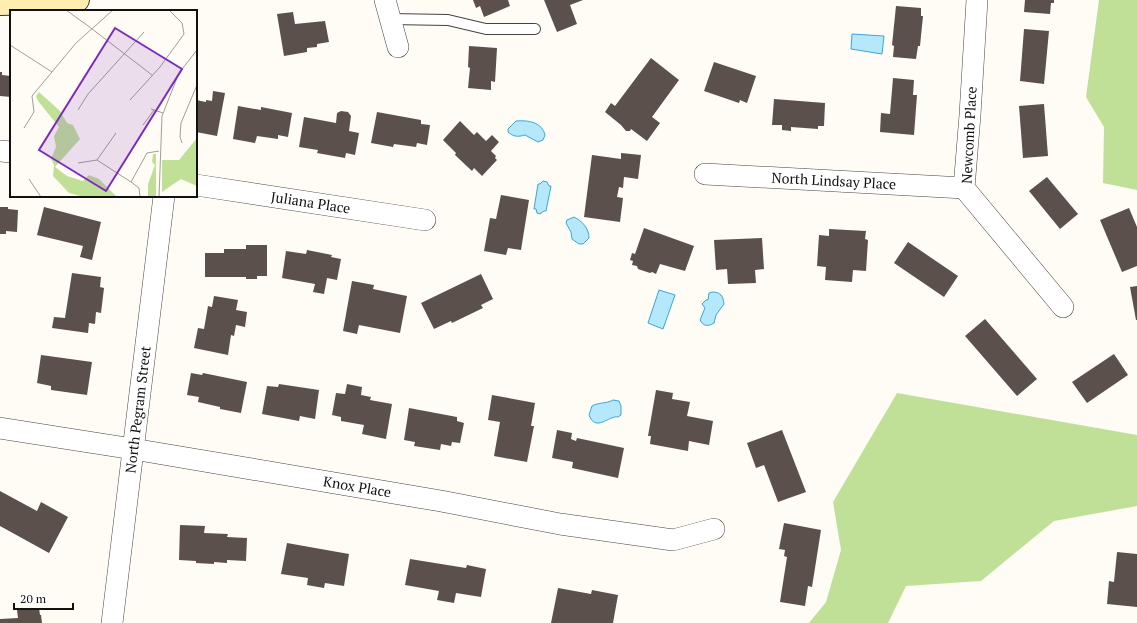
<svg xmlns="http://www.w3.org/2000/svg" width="1137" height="623" viewBox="0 0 1137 623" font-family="'PT Serif',serif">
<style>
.forest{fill:#c0e098}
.water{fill:#b5e8fa;stroke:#37a8d7}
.building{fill:#5b504c}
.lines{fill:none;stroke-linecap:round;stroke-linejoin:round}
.lane-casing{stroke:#444;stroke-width:12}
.street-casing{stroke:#444;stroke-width:22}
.secondary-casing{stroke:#333;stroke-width:24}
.lane{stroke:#fff;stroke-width:10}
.street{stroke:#fff;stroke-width:21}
.secondary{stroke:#ffeeb0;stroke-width:22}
.labels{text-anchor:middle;stroke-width:4;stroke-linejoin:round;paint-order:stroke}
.street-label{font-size:14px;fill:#111;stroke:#fff}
.inset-road{fill:none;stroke:#a09e9a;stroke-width:1}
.view{fill:#7b2cbf;fill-opacity:0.15;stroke:#7b2cbf;stroke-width:2}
.inset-edge{fill:none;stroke:#111;stroke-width:2}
</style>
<rect width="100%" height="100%" fill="#fffcf5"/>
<g class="forest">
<path d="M1099,0H1137V190L1103,183L1104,127L1086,97Z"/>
<path d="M897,393L1137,435V506L1054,521L981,581L906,586L888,623H809L826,602L841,550L833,502Z"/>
</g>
<g class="water">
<path d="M852,34L884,36L882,54L851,49Z"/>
<path d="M516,121C528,120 542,122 545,135L543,140L538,142L525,135C518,137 514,137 508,132V129Z"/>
<path d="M543,181L547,182L549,186H551L546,211H544L540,214L537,213L536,209H534L538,184H540Z"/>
<path d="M574,217C582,221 589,228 589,238L583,244H579L572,239L571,232L566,223L567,220Z"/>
<path d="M659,290L675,295L663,329L648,323Z"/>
<path d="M712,292C721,292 723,296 724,304L716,315L714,323C708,327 703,326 700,320L705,308L702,304L706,300H708L709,293Z"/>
<path d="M613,400L619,401L621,406V415L618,417C609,415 596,433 589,415L592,406C599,402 606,404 613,400Z"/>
</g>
<g class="building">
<path d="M473,0H508L510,6L484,17L480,6L476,8Z"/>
<path d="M544,0H583L570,5L577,24L557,32Z"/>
<path d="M1025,0H1054V3H1051L1050,14L1024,12Z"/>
<path d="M896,6L921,8V16H923L920,46H918L916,59L893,57L894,46L892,45Z"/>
<path d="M293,12L295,24L325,21L329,42L317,44V47L307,48V52L284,56L277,14Z"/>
<path d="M1024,29L1049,31L1044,84L1020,81Z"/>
<path d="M469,46L497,48L495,82L491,81V90L468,88L470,68L468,67Z"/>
<path d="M651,58L679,80L652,117L660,123L647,141L631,129L630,131H626L621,125L605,112L611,103L615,106Z"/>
<path d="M714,62L756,76L747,103L740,100L739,103L704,91Z"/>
<path d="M0,72H2V75L11,76V97L0,96Z"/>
<path d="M893,78L914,80L913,95H917L914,135L880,132L881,113L890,114Z"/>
<path d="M213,91L225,93L217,136L196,132V100L206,102V100L212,101Z"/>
<path d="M774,99L825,103L824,126H818V129L791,127V131L782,130V125H772Z"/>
<path d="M1044,104L1048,156L1023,158L1019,106Z"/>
<path d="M238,106L261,110V107L292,113L288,137L278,135V139L257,136L255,143L233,139Z"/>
<path d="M341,111L348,112L351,116L349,131L359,133L355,155L346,153L345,158L317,153L318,150L299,147L304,117L336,123L337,113Z"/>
<path d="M377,112L421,120V124L430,125L427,145L417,143L416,147L394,144L393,147L371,143Z"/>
<path d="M460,121L474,135L477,132L486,141L492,135L499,142L491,151L496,156L495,158L497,160L482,176L474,168L472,171L455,155L456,153L443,140Z"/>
<path d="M621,153L641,155L638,179L624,177L623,188L619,187L617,197L623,198L620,222L584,217L592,155L621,159Z"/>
<path d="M1047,177L1078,214L1060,229L1029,191Z"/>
<path d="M501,195L529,200L521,250L508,248L506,255L484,251L490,218L496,219Z"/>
<path d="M0,207H8V209L18,210L17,232L6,231V234H0Z"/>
<path d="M44,207L101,222L92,260L80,257L83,246L37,235Z"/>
<path d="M1129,208L1137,227V266L1122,272L1100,220Z"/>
<path d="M644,228L694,246L685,271L660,264L656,274L652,272L650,273L638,269L637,266L632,265L633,261L630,260L632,253L635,254Z"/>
<path d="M829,229L866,231L865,239L868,240L866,271L853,270L852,282L825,280L826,267L817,266L819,235L829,236Z"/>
<path d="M762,238L764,269L755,270L756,283L728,284L727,269L716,270L714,240Z"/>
<path d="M908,242L958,276L944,297L894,263Z"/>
<path d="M246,245H267V276H257V279H246V277H205V253H224V249H246Z"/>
<path d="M307,250L332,255L331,257L341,259L337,280L327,278L324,294L313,292L315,284L282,278L286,251L306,254Z"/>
<path d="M72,273L101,277L100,287L104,288L101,313L96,312L95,324L89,323L88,333L52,328L54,317L65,318Z"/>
<path d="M481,274L493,299L481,305L483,308L452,323L451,321L434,329L421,303Z"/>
<path d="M352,281L374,285L373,289L407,296L400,333L359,325L357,334L343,331Z"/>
<path d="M1137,286V320H1136L1130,287Z"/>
<path d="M214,296L238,300L236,310L247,312L245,327L236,325L234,336L231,335L228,355L194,348L198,328L204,329L208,306L212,307Z"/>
<path d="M985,319L1037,379L1017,396L965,336Z"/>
<path d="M1114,354L1128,375L1087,403L1072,382Z"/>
<path d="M41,355L92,362L87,395L51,390V386L37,383Z"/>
<path d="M191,373L202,375L203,373L247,382L241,413L220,409V407L198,402L199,397L187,395Z"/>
<path d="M279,384L319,390L315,419L300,416L299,421L262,414L267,386L278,387Z"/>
<path d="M347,384L362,387L361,395L371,397L370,400L392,404L386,439L362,434L364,425L341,421V417L332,415L336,393L345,394Z"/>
<path d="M656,390L673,393L672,399L690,402L687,416L713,421L709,445L689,441L688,451L650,444L651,436H648Z"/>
<path d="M492,395L535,403L531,426H534L527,462L494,456L500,422L488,420Z"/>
<path d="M409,408L457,417V421L464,423L460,443L452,442L451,446L441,444L440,450L414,446L415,442L404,440Z"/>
<path d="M557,430L572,433L571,439L576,441L577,438L624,448L618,478L572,468L573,462L552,458Z"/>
<path d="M782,430L806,492L778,502L764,465L756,468L747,443Z"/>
<path d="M0,491L37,511L41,502L68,517L49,553L0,526Z"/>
<path d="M784,523L821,530L812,587L808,586L805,606L780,602L787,557L784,556L785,550L779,549Z"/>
<path d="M180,525L205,526L204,533L228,534L227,537L247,538L246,561L227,560V563L214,562V564L196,563V561L179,560Z"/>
<path d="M287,543L349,554L344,586L325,583L324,588L307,585L308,578L281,574Z"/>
<path d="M1117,552L1137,554V607L1107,604L1109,581L1114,582Z"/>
<path d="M410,559L466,568L467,565L486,569L481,597L456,593L454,603L437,600L439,591L405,585Z"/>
<path d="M558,588L591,594L592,590L618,595L613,623H551Z"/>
<path d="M39,608L40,615H41L42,623H0V619L18,618L17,610Z"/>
</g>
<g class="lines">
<defs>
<path id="lane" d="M390,19L448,20L486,29H535"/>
<g id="street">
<path d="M385,0L398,47"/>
<path d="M977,0L970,115L964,188L1063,307"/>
<path d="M0,151L11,152"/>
<path id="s1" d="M705,174L964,188"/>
<path id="s2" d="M196,185L425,220"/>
<path id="s3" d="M0,428L133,449L441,501L560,524L673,540L714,529"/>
<path id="s4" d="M112,623L164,196"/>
</g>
<path id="secondary" d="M0,4L39,3L78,0"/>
</defs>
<use href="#lane" class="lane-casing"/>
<use href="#street" class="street-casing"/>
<use href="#secondary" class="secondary-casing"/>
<use href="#lane" class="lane"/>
<use href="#street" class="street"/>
<use href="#secondary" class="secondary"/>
</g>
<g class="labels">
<g class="street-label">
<text transform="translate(969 135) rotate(-87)" y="5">Newcomb Place</text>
<text dy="5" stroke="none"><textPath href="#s1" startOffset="129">North Lindsay Place</textPath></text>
<text dy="5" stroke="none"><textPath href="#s2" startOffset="116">Juliana Place</textPath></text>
<text dy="5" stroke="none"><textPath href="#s4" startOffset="215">North Pegram Street</textPath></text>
<text dy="5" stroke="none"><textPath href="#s3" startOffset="362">Knox Place</textPath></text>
</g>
</g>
<g transform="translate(10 10)">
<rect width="187" height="187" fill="#fffcf5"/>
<path d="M29,82L50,101L57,113L63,115L70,129L45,157L57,166L73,171L79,165L89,169L107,187H74L59,183L43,166L44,155L41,149L46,137L44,126L49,117L28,91L26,86ZM187,128V176L171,169L152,182V150H169ZM143,144H146V187H138V174L145,155L142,152Z" fill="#c0e098"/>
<path class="inset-road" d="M56,0L74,13M73,12L142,65M0,35L42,62M120,90L150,57L174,24L172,13L159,0M141,99L153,103M68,100L78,84L134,22M133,115L144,100M14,118L24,102L22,86L66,33L103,0M172,133L170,127L171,113L187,75M87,150L106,123M68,153L87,150L121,172L137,143L149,141M19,169L31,187M121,172L129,178L130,187M149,187L152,106L169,63L187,40"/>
<path class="view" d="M105,18L172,59L96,181L29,140Z"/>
<rect width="187" height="187" class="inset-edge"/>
</g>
<path d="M14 603v6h59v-6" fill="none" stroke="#111111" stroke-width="2"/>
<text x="20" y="603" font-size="12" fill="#111111" stroke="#ffffff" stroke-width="3" paint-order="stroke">20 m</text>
</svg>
